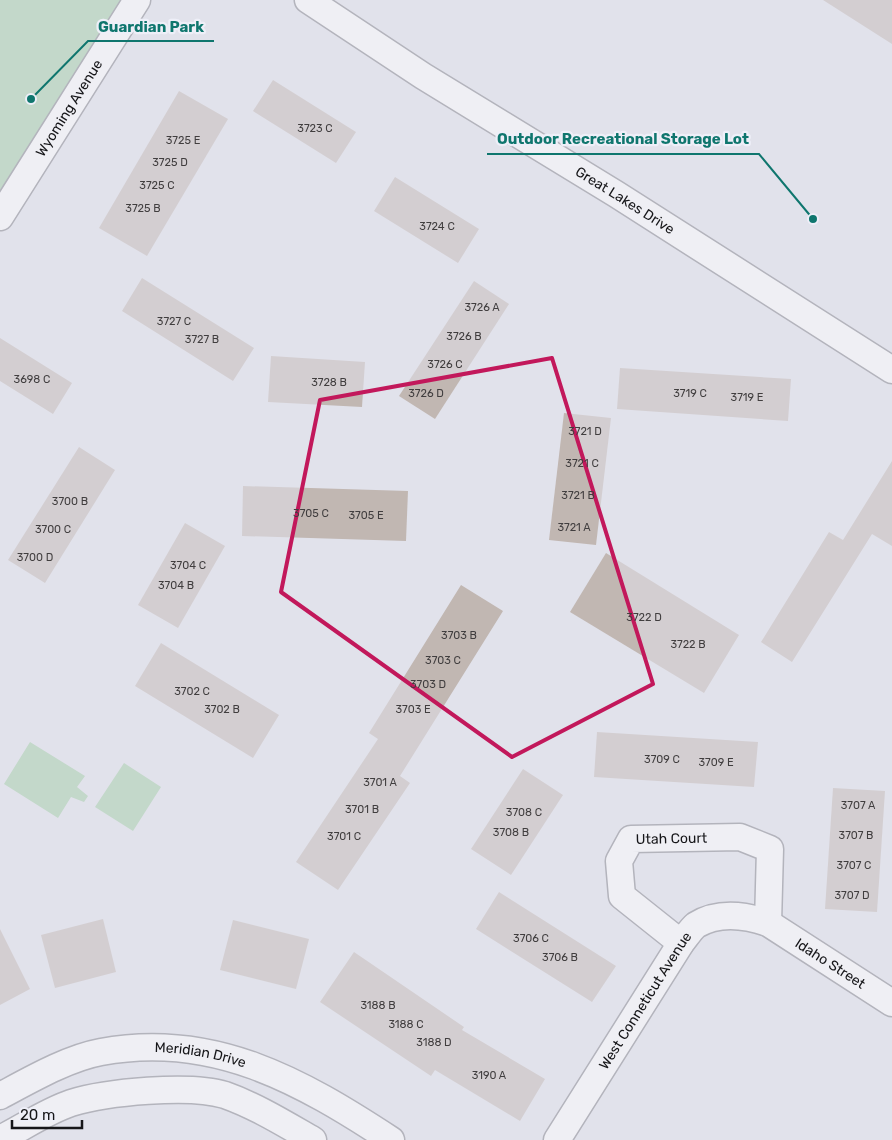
<svg xmlns="http://www.w3.org/2000/svg" width="892" height="1140" viewBox="0 0 892 1140" font-family="Rubik,sans-serif">
<style>
.green{fill:#9dcca2}
.building{fill:#c1b7b2}
.lines{fill:none;stroke-linecap:round;stroke-linejoin:round}
.minor-casing{stroke:#7b7c84;stroke-width:29}
.minor{stroke:#fff;stroke-width:26}
.marked{fill:none;stroke:#c2185b;stroke-width:4;stroke-linejoin:round}
.labels{text-anchor:middle;stroke-width:4.5;stroke-linejoin:round;paint-order:stroke}
.number-label{font-size:11px;fill:#413e3f}
.street-label{font-size:14px;fill:#161619;stroke:#eeeff8}
.leader{fill:none;stroke:#0f766e;stroke-width:2}
.callout-dot{fill:#0f766e;stroke:#eeeff8;stroke-width:2}
.callout-label{font-size:15px;text-anchor:middle;font-weight:bold;fill:#0f766e;stroke:#eeeff8;stroke-width:4.5;stroke-linejoin:round;paint-order:stroke}
</style>
<rect width="100%" height="100%" fill="#e1e2eb"/>
<g class="green">
<path d="M0,0H126L0,197Z"/>
<path d="M30,742L85,776L77,787L88,796L84,802L71,797L58,818L4,784Z"/>
<path d="M124,763L161,787L133,831L95,807Z"/>
</g>
<g class="building">
<path d="M823,0H892V44Z"/>
<path d="M273,80L356,132L336,163L253,111Z"/>
<path d="M179,91L228,119L147,256L99,228Z"/>
<path d="M395,177L479,229L458,263L374,211Z"/>
<path d="M142,278L254,348L233,381L122,311Z"/>
<path d="M474,281L509,304L435,419L399,396Z"/>
<path d="M0,338L72,383L53,414L0,381Z"/>
<path d="M271,356L365,362L362,407L268,402Z"/>
<path d="M620,368L791,379L788,421L617,409Z"/>
<path d="M564,413L611,418L596,545L549,540Z"/>
<path d="M79,447L115,470L45,583L8,560Z"/>
<path d="M892,461V546L872,534L792,662L761,642L829,532L843,540Z"/>
<path d="M243,486L408,491L406,541L242,536Z"/>
<path d="M185,523L225,546L178,628L138,605Z"/>
<path d="M606,553L739,635L704,693L570,612Z"/>
<path d="M461,585L503,611L400,776L410,783L338,890L296,862L378,739L369,733Z"/>
<path d="M161,643L279,715L253,758L135,686Z"/>
<path d="M597,732L758,742L754,787L594,777Z"/>
<path d="M523,769L563,795L511,875L471,849Z"/>
<path d="M833,788L885,791L877,912L825,909Z"/>
<path d="M499,892L616,966L592,1002L476,929Z"/>
<path d="M103,919L116,972L55,988L41,935Z"/>
<path d="M233,920L309,939L296,989L220,970Z"/>
<path d="M0,929L30,989L0,1005Z"/>
<path d="M354,952L464,1027L462,1030L545,1079L520,1121L435,1070L431,1076L320,1002Z"/>
</g>
<g class="lines">
<defs>
<g id="minor">
<path id="s1" d="M308,0L423,76L616,194L892,370"/>
<path id="s2" d="M0,217L137,0"/>
<path id="s3" d="M681,943L622,896L619,861L631,839L740,837L770,849L768,923"/>
<path id="s4" d="M0,1096C30,1080 68,1058 101,1052C213,1031 301,1081 391,1140"/>
<path d="M0,1139C22,1128 47,1111 71,1103C106,1092 190,1084 225,1095C256,1106 285,1124 313,1140"/>
<path id="s5" d="M557,1140L681,943C686,937 691,929 696,925C719,911 745,915 768,923L892,1003"/>
</g>
</defs>
<use href="#minor" class="minor-casing"/>
<use href="#minor" class="minor"/>
</g>
<path d="M0 0H892V1140H0ZM552,358L653,684L512,757L281,592L320,400Z" fill="#e1e2eb" fill-opacity=".55" fill-rule="evenodd"/>
<path class="marked" d="M552,358L653,684L512,757L281,592L320,400Z"/>
<g class="labels">
<g class="number-label">
<text x="315" y="132">3723 C</text>
<text x="183" y="144">3725 E</text>
<text x="170" y="166">3725 D</text>
<text x="157" y="189">3725 C</text>
<text x="143" y="212">3725 B</text>
<text x="437" y="230">3724 C</text>
<text x="482" y="311">3726 A</text>
<text x="174" y="325">3727 C</text>
<text x="464" y="340">3726 B</text>
<text x="202" y="343">3727 B</text>
<text x="445" y="368">3726 C</text>
<text x="32" y="383">3698 C</text>
<text x="329" y="386">3728 B</text>
<text x="426" y="397">3726 D</text>
<text x="690" y="397">3719 C</text>
<text x="747" y="401">3719 E</text>
<text x="585" y="435">3721 D</text>
<text x="582" y="467">3721 C</text>
<text x="578" y="499">3721 B</text>
<text x="70" y="505">3700 B</text>
<text x="311" y="517">3705 C</text>
<text x="366" y="519">3705 E</text>
<text x="574" y="531">3721 A</text>
<text x="53" y="533">3700 C</text>
<text x="35" y="561">3700 D</text>
<text x="188" y="569">3704 C</text>
<text x="176" y="589">3704 B</text>
<text x="644" y="621">3722 D</text>
<text x="459" y="639">3703 B</text>
<text x="688" y="648">3722 B</text>
<text x="443" y="664">3703 C</text>
<text x="428" y="688">3703 D</text>
<text x="192" y="695">3702 C</text>
<text x="222" y="713">3702 B</text>
<text x="413" y="713">3703 E</text>
<text x="662" y="763">3709 C</text>
<text x="716" y="766">3709 E</text>
<text x="380" y="786">3701 A</text>
<text x="858" y="809">3707 A</text>
<text x="362" y="813">3701 B</text>
<text x="524" y="816">3708 C</text>
<text x="511" y="836">3708 B</text>
<text x="856" y="839">3707 B</text>
<text x="344" y="840">3701 C</text>
<text x="854" y="869">3707 C</text>
<text x="852" y="899">3707 D</text>
<text x="531" y="942">3706 C</text>
<text x="560" y="961">3706 B</text>
<text x="378" y="1009">3188 B</text>
<text x="406" y="1028">3188 C</text>
<text x="434" y="1046">3188 D</text>
<text x="489" y="1079">3190 A</text>
</g>
<g class="street-label">
<text dy="5" stroke="none"><textPath href="#s2" startOffset="129">Wyoming Avenue</textPath></text>
<text dy="5" stroke="none"><textPath href="#s1" startOffset="375">Great Lakes Drive</textPath></text>
<text dy="5" stroke="none"><textPath href="#s3" startOffset="176">Utah Court</textPath></text>
<text dy="5" stroke="none"><textPath href="#s5" startOffset="405">Idaho Street</textPath></text>
<text dy="5" stroke="none"><textPath href="#s5" startOffset="165">West Conneticut Avenue</textPath></text>
<text dy="5" stroke="none"><textPath href="#s4" startOffset="211">Meridian Drive</textPath></text>
</g>
</g>
<path class="leader" d="M31 99L88 41H214M813 219L759 154H487"/>
<g class="callout-dot">
<circle cx="31" cy="99" r="5"/>
<circle cx="813" cy="219" r="5"/>
</g>
<g class="callout-label">
<text x="151" y="32">Guardian Park</text>
<text x="623" y="144">Outdoor Recreational Storage Lot</text>
</g>
<path d="M12 1120v8h70v-8" fill="none" stroke="#161619" stroke-width="2.5"/>
<text x="20" y="1120" font-size="15" fill="#161619" stroke="#eeeff8" stroke-width="4" paint-order="stroke">20 m</text>
</svg>
